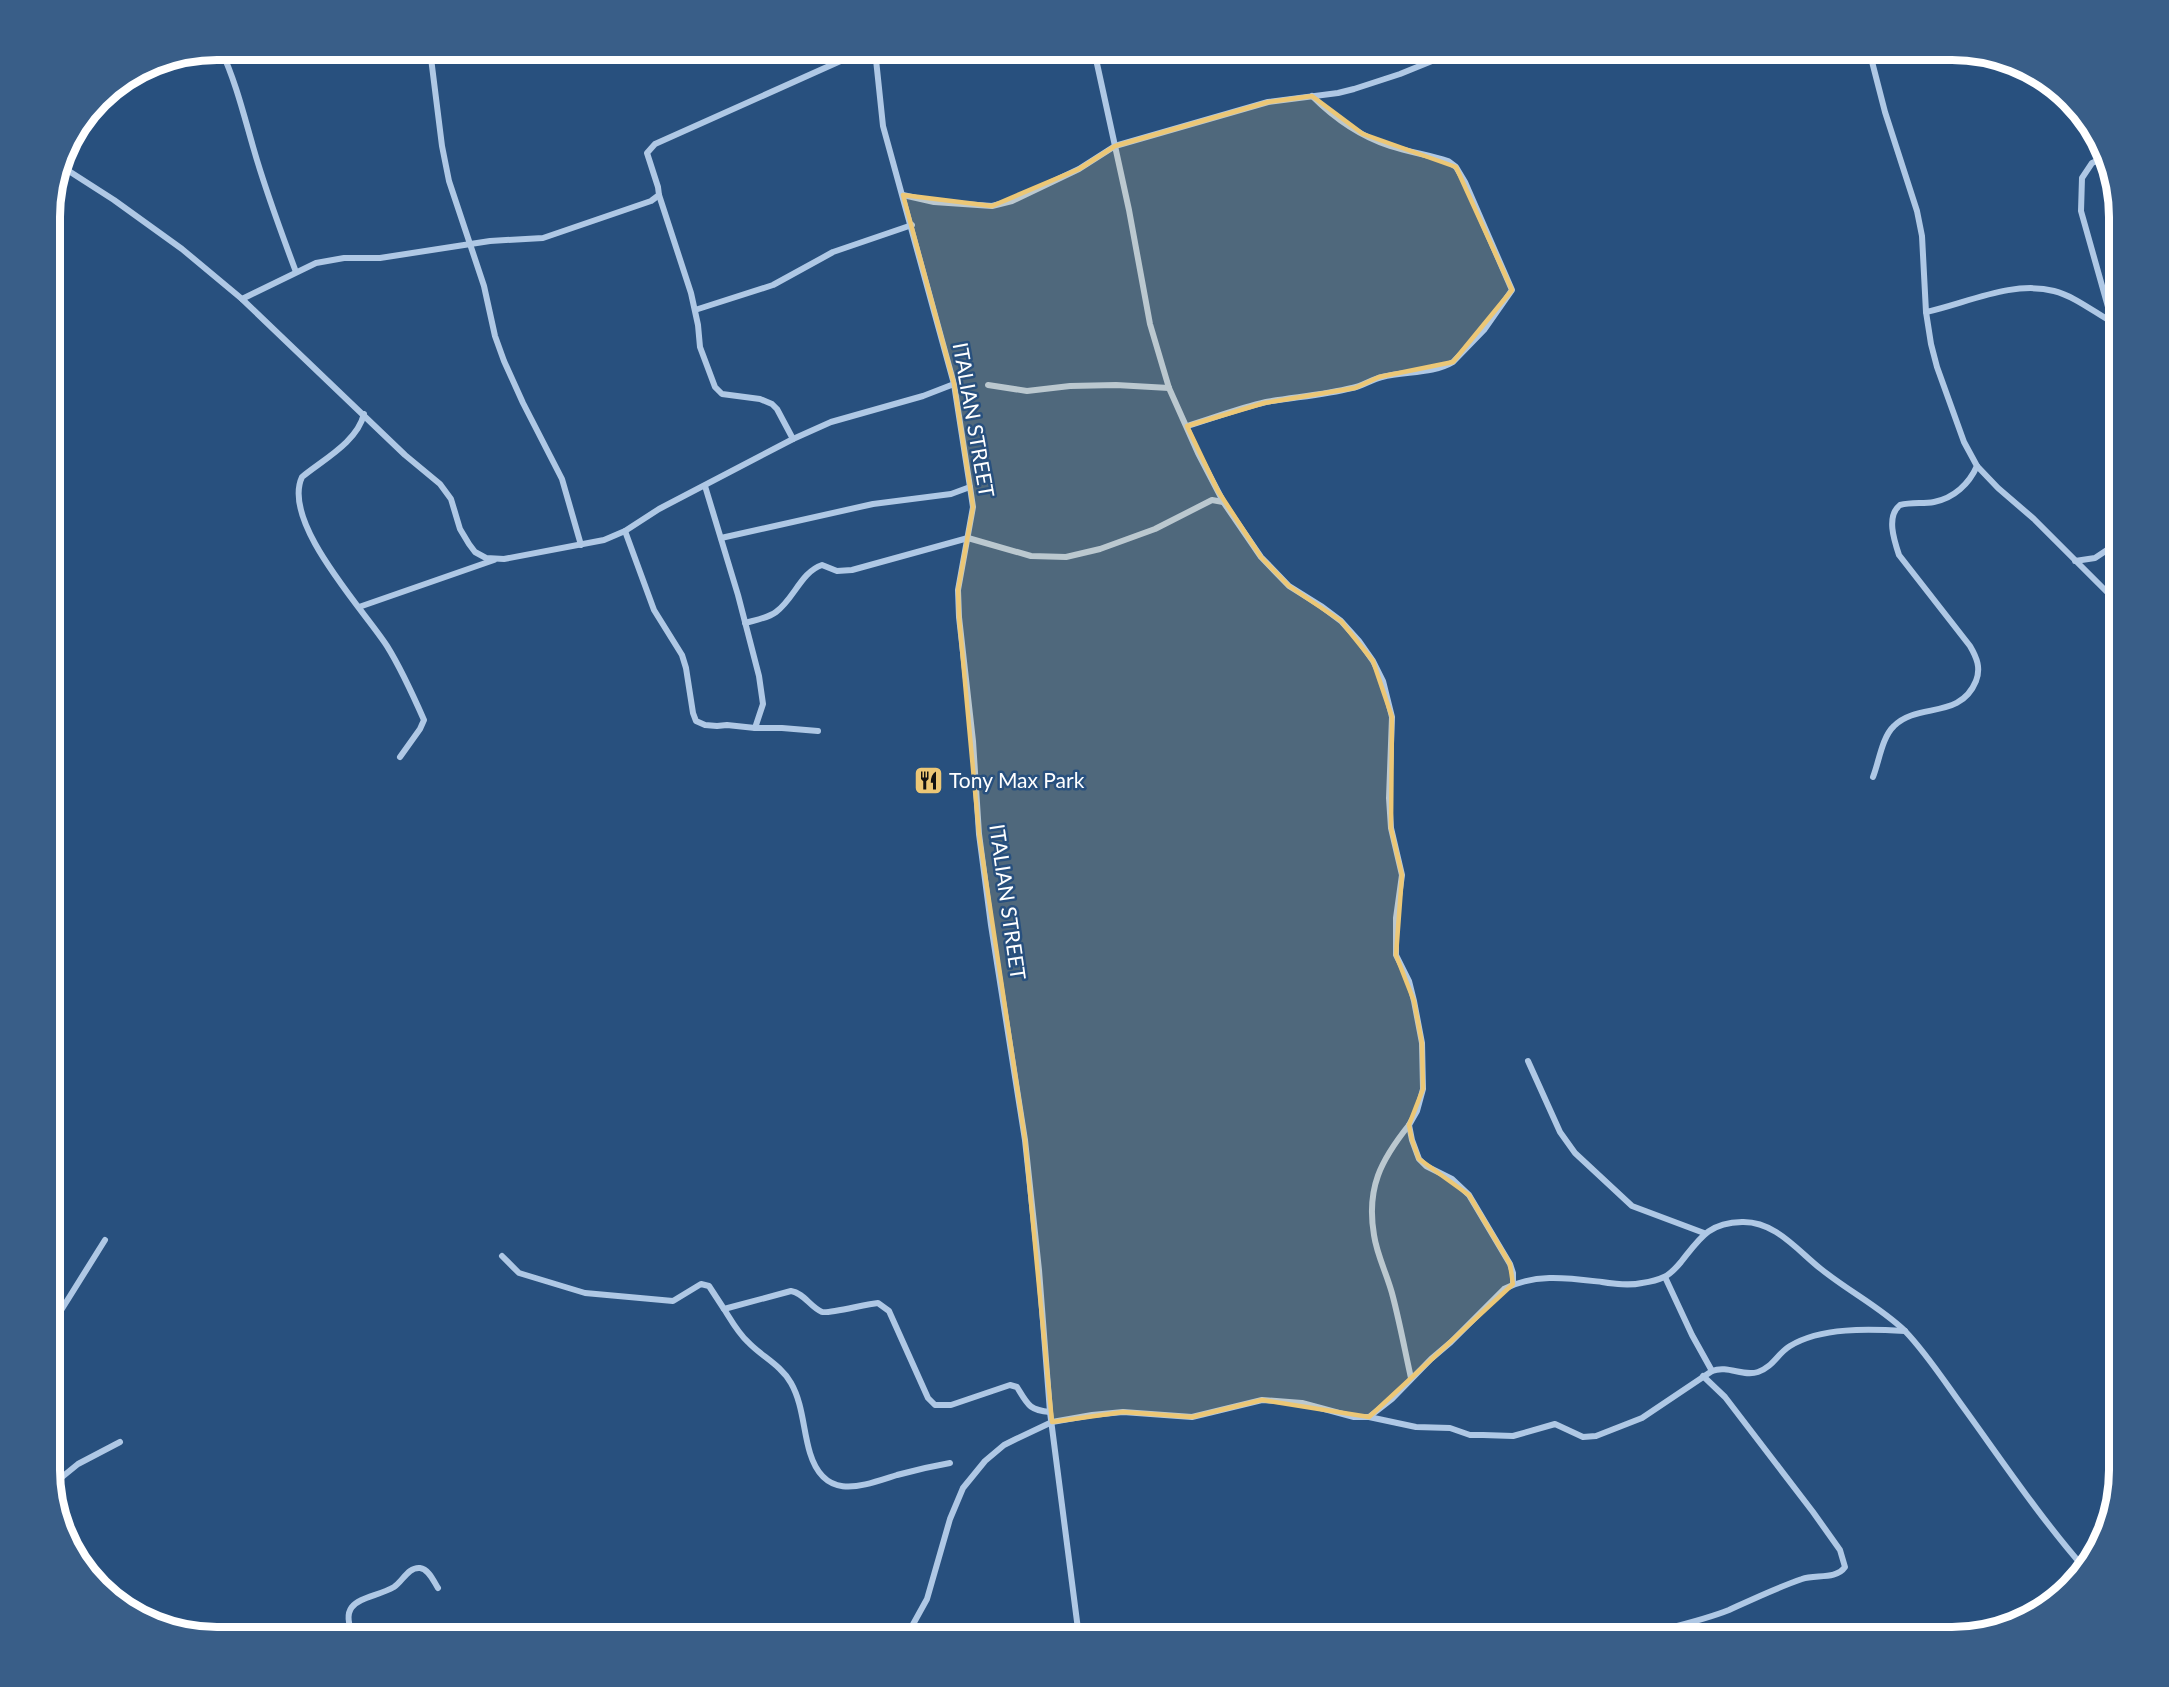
<svg xmlns="http://www.w3.org/2000/svg" width="2169" height="1687" viewBox="0 0 2169 1687" font-family="Lato,sans-serif">
<style>
.lines{fill:none;stroke-linecap:round;stroke-linejoin:round}
.street{stroke:#afc8e5;stroke-width:6}
.marked{fill:#ecc776;fill-opacity:0.2;stroke:#ecc776;stroke-width:4.5;stroke-linejoin:round}
.labels{text-anchor:middle;stroke-width:5;stroke-linejoin:round;paint-order:stroke}
.street-label{font-size:21px;fill:#fff;stroke:#28507e}
.poi-label{font-size:21px;fill:#fff;stroke:#28507e;text-anchor:start}
.rim{fill:none;stroke:#fff;stroke-width:8}
</style>
<rect width="100%" height="100%" fill="#28507e"/>
<g class="lines">
<g class="street">
<path d="M221,50C236,82 244,116 254,150C266,192 281,232 296,272"/>
<path d="M430,50L442,146L449,181L484,286L495,336L504,361L523,403L562,479L581,545"/>
<path d="M875,50L883,126L954,384L970,487L973,507L958,590L959,617L973,741L979,834L991,925L1025,1140L1039,1270L1050,1412L1079,1637"/>
<path d="M1094,50L1129,210L1150,324L1169,388L1198,453L1224,503L1261,557L1289,586L1321,606L1341,621L1359,641L1373,661L1383,681L1392,717L1389,798L1391,828L1402,875L1396,918V955L1409,981L1414,1001L1422,1043L1423,1089L1417,1111L1409,1125L1412,1140L1419,1159L1426,1166L1452,1179L1469,1195L1510,1264L1513,1273V1284"/>
<path d="M1869,50L1885,112L1917,211L1922,236L1926,312L1931,344L1937,367L1964,442L1977,466L1998,488L2034,519L2119,604"/>
<path d="M2106,157L2092,163L2082,178L2081,211L2119,346"/>
<path d="M61,166L114,200L182,249L242,299L405,455L440,484L451,499L460,529L469,544L475,552L486,558L504,559L604,540L625,531L659,509L793,439L831,422L923,396L954,384"/>
<path d="M659,195L691,293L698,325L700,347L715,387L722,394L760,399L772,404L777,409L793,439"/>
<path d="M903,195L934,202L992,206L1012,201L1079,169L1115,146L1268,102L1338,93L1354,89L1400,74L1459,50"/>
<path d="M242,299L316,263L344,258H380L490,241L543,238L651,201L659,195L658,187L647,153L655,144L865,50"/>
<path d="M695,310L773,285L833,252L912,225"/>
<path d="M1926,312C1967,303 2013,280 2054,291C2074,296 2094,312 2112,322L2119,323"/>
<path d="M988,385L1027,391L1070,386L1116,385L1169,388"/>
<path d="M364,414C357,442 324,459 302,477C281,522 363,609 387,646C402,670 413,695 424,720L420,729L400,757"/>
<path d="M1187,426C1213,418 1240,408 1266,402C1295,397 1324,395 1352,388C1363,386 1372,379 1382,377C1405,371 1433,374 1453,362L1484,330L1512,290L1465,182L1456,167L1448,161C1429,155 1409,152 1390,146C1359,136 1334,118 1312,96"/>
<path d="M705,486L738,595L759,676L763,704L755,728"/>
<path d="M625,531L654,610L682,655L686,668L693,713L696,721L705,725L717,726L727,725L755,728H782L818,731"/>
<path d="M721,538L873,504L951,494L970,487"/>
<path d="M2075,561L2095,558L2119,542"/>
<path d="M359,607L494,560"/>
<path d="M745,623C756,620 768,618 776,612C794,599 801,572 822,565L837,571L852,570L968,538L1031,556L1066,557L1100,549L1155,529L1212,500L1223,502"/>
<path d="M1873,777C1879,762 1882,737 1894,726C1918,702 1960,720 1976,681C1981,668 1977,658 1970,646L1899,555C1894,540 1886,516 1900,505C1912,502 1923,504 1934,502C1954,498 1969,484 1977,466"/>
<path d="M1528,1061L1560,1132L1575,1153L1632,1206L1704,1233"/>
<path d="M1409,1125C1381,1160 1366,1188 1374,1235C1377,1256 1388,1276 1393,1297C1400,1324 1405,1351 1411,1378"/>
<path d="M502,1256L519,1273L585,1293L673,1301L701,1284L709,1286L724,1309L791,1291C804,1293 810,1307 822,1312C828,1314 866,1304 878,1303L889,1311L928,1398L935,1405H951L1010,1385L1017,1387C1028,1405 1029,1410 1050,1412"/>
<path d="M1665,1277L1692,1335L1712,1371"/>
<path d="M724,1309C731,1320 738,1333 748,1342C761,1356 781,1365 791,1383C803,1404 803,1430 810,1453C825,1502 862,1486 897,1475C915,1470 933,1466 950,1463"/>
<path d="M50,1328L105,1240"/>
<path d="M1369,1417L1416,1427L1450,1428L1470,1435H1483L1513,1436L1555,1424L1583,1437L1596,1436L1642,1418L1712,1371C1728,1365 1743,1377 1758,1372C1773,1367 1778,1353 1790,1346C1821,1327 1869,1329 1905,1331"/>
<path d="M51,1486L78,1464L120,1442"/>
<path d="M354,1637C335,1597 369,1601 394,1587C403,1581 408,1567 420,1568C429,1569 434,1582 438,1588"/>
<path d="M906,1637L927,1599L950,1519L963,1488L985,1461L1004,1445L1016,1439L1052,1422L1092,1415L1123,1412L1192,1417L1262,1400L1302,1403L1354,1417H1369L1392,1399L1431,1359L1451,1342L1504,1289C1535,1273 1568,1278 1602,1282C1615,1284 1629,1286 1642,1283C1649,1282 1658,1280 1664,1277C1671,1274 1676,1268 1681,1262C1700,1238 1708,1223 1742,1222C1775,1221 1797,1250 1821,1269C1848,1291 1880,1307 1905,1331C1928,1355 1946,1384 1966,1411C2005,1465 2042,1520 2086,1570"/>
<path d="M1635,1637C1666,1628 1699,1622 1729,1610C1753,1599 1776,1588 1802,1579C1815,1574 1836,1580 1845,1567L1840,1550L1813,1512L1725,1397L1703,1376"/>
</g>
</g>
<path class="marked" d="M1312,96L1363,134L1456,167L1512,290L1453,362L1379,377L1355,388L1264,403L1187,426L1218,491L1261,557L1289,586L1341,621L1373,661L1392,717L1391,828L1402,875L1396,955L1414,1001L1422,1043L1423,1089L1409,1125L1412,1140L1419,1159L1469,1195L1510,1264L1513,1284L1369,1417L1262,1400L1192,1417L1123,1412L1052,1422L1025,1140L979,834L959,617L958,590L973,507L970,487L954,384L903,195L992,206L1079,169L1115,146L1268,102Z"/>
<defs>
<symbol id="restaurant-square" viewBox="-11 -11 22 22"><rect x="-9" y="-9" width="18" height="18" rx="4" fill="#ecc776" stroke="#28507e"/><path d="M-5-6h1v4h1v-4h1v4h1v-4h1v5L-1.5 .5V6h-2V.5L-5-1ZM5-6V6H3V1.5H1.5Q1.5-4 5-6Z" fill="#111"/></symbol>
</defs>
<g fill-rule="evenodd">
<use href="#restaurant-square" x="912" y="764" width="33" height="33"/>
</g>
<g class="labels">
<g class="street-label">
<text transform="translate(973 420) rotate(80)" y="7">ITALIAN STREET</text>
<text transform="translate(1007 902) rotate(82)" y="7">ITALIAN STREET</text>
</g>
<g class="poi-label">
<text x="949" y="788">Tony Max Park</text>
</g>
</g>
<path d="M0 0H2169V1687H0ZM217 60H1952A157 157 0 0 1 2109 217V1470A157 157 0 0 1 1952 1627H217A157 157 0 0 1 60 1470V217A157 157 0 0 1 217 60Z" fill="#395e88" fill-rule="evenodd"/>
<path class="rim" d="M217 60H1952A157 157 0 0 1 2109 217V1470A157 157 0 0 1 1952 1627H217A157 157 0 0 1 60 1470V217A157 157 0 0 1 217 60Z"/>
</svg>
